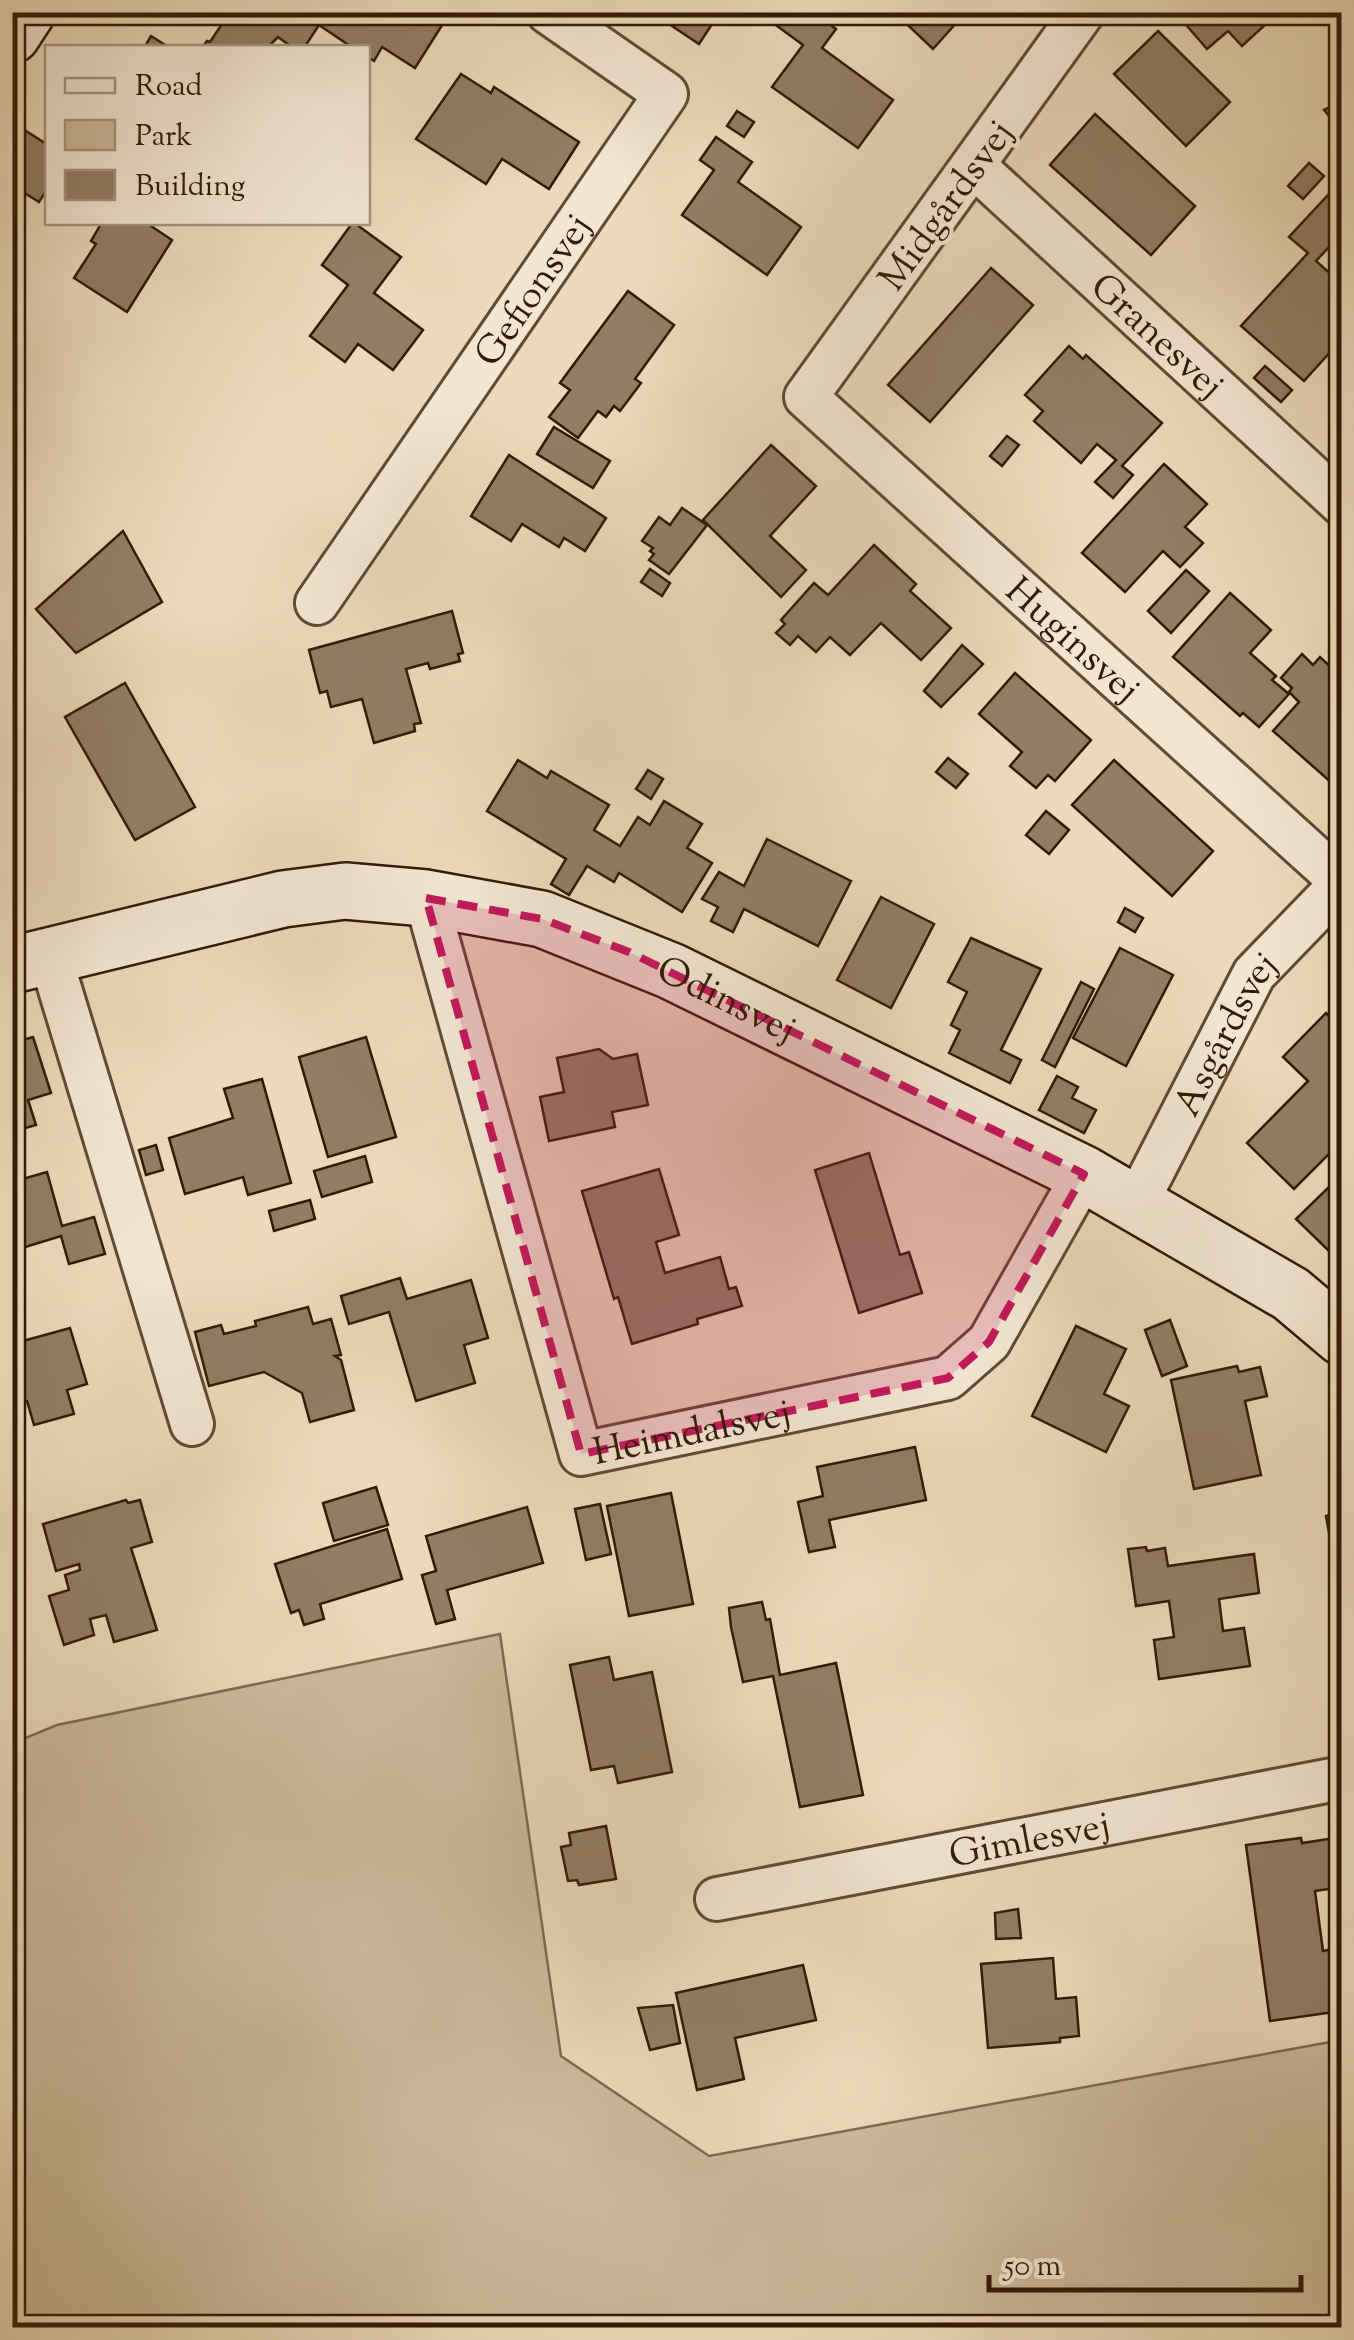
<svg xmlns="http://www.w3.org/2000/svg" width="1354" height="2340" viewBox="0 0 1354 2340" font-family="'Sorts Mill Goudy',serif">
<style>
.green{fill:#cbb99a;stroke:#7e6a50;stroke-width:2.5}
.building{fill:#927d63;stroke:#311a05;stroke-width:2.5}
.lines{fill:none;stroke-linecap:round;stroke-linejoin:round}
.street-casing{stroke:#604a32;stroke-width:48}
.secondary-casing{stroke:#311a05;stroke-width:60}
.street{stroke:#f2e6d2;stroke-width:42}
.secondary{stroke:#f2e6d2;stroke-width:55}
.marked{fill:#c2185b;fill-opacity:0.2;stroke:#c2185b;stroke-width:8;stroke-dasharray:20 12;stroke-linejoin:round}
.labels{text-anchor:middle;stroke-width:8;stroke-linejoin:round;paint-order:stroke}
.street-label{font-size:38px;fill:#311a05;stroke:#f2e6d2}
</style>
<rect width="100%" height="100%" fill="#ebd9b9"/>
<filter id="stains"><feTurbulence type="fractalNoise" baseFrequency=".002" numOctaves="4"/><feColorMatrix values="0 0 0 0 .2 0 0 0 0 .09 0 0 0 0 .02 0 0 0 .5 -.17"/></filter>
<radialGradient id="worn" r=".72"><stop offset=".6" stop-color="#630" stop-opacity="0"/><stop offset="1" stop-color="#630" stop-opacity=".3"/></radialGradient>
<path class="green" d="M500,1634L561,2056L709,2156L1341,2040V2327H13V1743L57,1725Z"/>
<g class="building">
<path d="M230,12H278L289,20L294,12H435L446,19L415,68L382,47L374,61L368,57V48H353L319,25L304,48H293L278,37L267,48L204,45L207,41L210,42Z"/>
<path d="M651,12H720L699,44Z"/>
<path d="M773,12H813L836,29L822,48L893,100L858,148L772,87L803,45L773,23L776,19L771,15Z"/>
<path d="M894,12H966L933,49Z"/>
<path d="M1175,12H1253L1265,25L1242,46L1228,31L1207,49Z"/>
<path d="M1325,12H1342V31Z"/>
<path d="M1158,31L1230,102L1186,146L1114,74Z"/>
<path d="M151,36L170,48H144Z"/>
<path d="M461,74L491,93L494,87L579,142L549,189L502,159L486,184L416,139Z"/>
<path d="M1342,101V119L1336,124L1324,110Z"/>
<path d="M737,111L754,122L744,137L727,126Z"/>
<path d="M1095,114L1195,206L1151,255L1050,165Z"/>
<path d="M26,131L48,145V188L39,202L12,185V151Z"/>
<path d="M716,137L752,162L738,182L801,227L767,275L682,215L714,170L700,160Z"/>
<path d="M1309,163L1324,176L1303,199L1288,186Z"/>
<path d="M1342,180V233L1316,261L1342,284V339L1304,381L1241,326L1308,253L1289,237Z"/>
<path d="M102,222H145L172,240L127,312L74,278L96,244L91,241Z"/>
<path d="M353,222L401,257L374,293L423,330L393,370L358,344L345,362L310,336L348,285L322,265Z"/>
<path d="M991,268L1033,305L930,422L888,385Z"/>
<path d="M628,291L674,325L635,379L641,383L620,411L614,406L606,417L598,411L578,438L549,417L570,390L560,383Z"/>
<path d="M1069,346L1083,359L1086,355L1162,423L1122,466L1133,475L1113,498L1095,482L1116,460L1097,444L1081,463L1034,421L1043,411L1025,395Z"/>
<path d="M1265,366L1292,390L1281,402L1254,378Z"/>
<path d="M554,427L610,461L593,488L537,454Z"/>
<path d="M1007,436L1019,445L1002,466L990,456Z"/>
<path d="M771,445L816,486L770,536L806,570L781,597L703,520Z"/>
<path d="M509,455L606,518L585,551L564,538L559,547L522,524L511,541L471,516Z"/>
<path d="M1164,464L1207,504L1185,527L1203,543L1180,567L1163,551L1125,592L1082,553Z"/>
<path d="M682,508L707,525L669,574L649,560L654,554L650,551L653,548L642,541L659,517L670,525Z"/>
<path d="M123,531L162,602L76,653L36,609Z"/>
<path d="M874,545L916,584L910,591L951,628L921,660L881,623L850,655L830,637L816,652L798,636L790,645L776,633L785,624L781,620L814,583L828,595Z"/>
<path d="M650,569L670,583L662,596L641,582Z"/>
<path d="M1186,570L1209,591L1171,633L1148,611Z"/>
<path d="M1230,593L1271,630L1250,653L1276,676L1272,680L1289,694L1259,727L1243,713L1240,716L1173,657Z"/>
<path d="M452,611L463,653L458,654L460,661L430,669L428,663L406,669L421,723L414,724L415,731L374,743L362,699L331,707L327,691L320,693L309,650Z"/>
<path d="M962,645L983,664L941,707L924,691Z"/>
<path d="M1302,654L1313,665L1320,657L1335,671L1339,667L1342,669V792L1273,731L1299,702L1289,692L1292,688L1281,678Z"/>
<path d="M1015,673L1091,740L1055,781L1048,775L1036,788L1010,766L1022,752L979,714Z"/>
<path d="M125,683L195,807L135,840L65,717Z"/>
<path d="M948,758L968,774L956,788L936,772Z"/>
<path d="M518,760L547,778L551,771L609,805L594,830L620,846L638,817L650,825L664,801L702,824L687,848L712,863L682,912L619,873L614,882L587,866L569,895L551,884L566,859L487,811Z"/>
<path d="M1114,760L1213,851L1172,896L1072,805Z"/>
<path d="M648,770L663,779L651,799L636,789Z"/>
<path d="M1046,811L1069,830L1049,854L1026,835Z"/>
<path d="M767,839L851,881L818,946L744,909L733,932L711,921L718,907L702,899L719,872L744,886Z"/>
<path d="M881,897L934,924L891,1008L837,980Z"/>
<path d="M1125,908L1143,918L1135,932L1118,922Z"/>
<path d="M971,938L1041,969L1001,1050L1021,1060L1010,1083L949,1053L960,1030L951,1025L967,992L948,982Z"/>
<path d="M1120,948L1173,975L1126,1066L1073,1038Z"/>
<path d="M1081,982L1094,989L1055,1067L1042,1060Z"/>
<path d="M1326,1013L1342,1029V1141L1294,1189L1247,1143L1308,1081L1283,1057Z"/>
<path d="M33,1037L51,1093L28,1100L36,1125L12,1132V1043Z"/>
<path d="M366,1037L396,1137L328,1157L299,1057Z"/>
<path d="M599,1049L613,1059L637,1054L648,1105L612,1112L615,1127L549,1141L540,1097L564,1092L557,1058Z"/>
<path d="M1057,1076L1078,1087L1072,1098L1096,1110L1084,1133L1039,1110Z"/>
<path d="M262,1079L291,1183L248,1195L243,1177L185,1194L169,1138L233,1118L224,1089Z"/>
<path d="M156,1145L163,1170L146,1175L139,1150Z"/>
<path d="M869,1153L900,1255L909,1252L922,1293L859,1313L815,1170Z"/>
<path d="M365,1156L372,1182L322,1197L314,1171Z"/>
<path d="M659,1169L679,1235L656,1242L665,1273L720,1257L729,1289L736,1287L742,1306L697,1319L698,1324L632,1344L618,1297L614,1299L582,1191Z"/>
<path d="M47,1172L62,1226L94,1217L105,1254L69,1264L61,1236L12,1251V1182Z"/>
<path d="M1329,1187L1342,1199V1238L1329,1251L1296,1219Z"/>
<path d="M310,1200L315,1219L274,1231L269,1211Z"/>
<path d="M400,1278L407,1299L471,1280L488,1338L464,1345L475,1383L416,1401L389,1312L349,1324L341,1296Z"/>
<path d="M308,1307L313,1324L331,1319L341,1355L335,1356L341,1360L354,1410L310,1422L302,1393L264,1372L209,1386L195,1332L221,1325L224,1334L256,1326L255,1321Z"/>
<path d="M1170,1320L1187,1366L1162,1376L1145,1330Z"/>
<path d="M1076,1326L1126,1349L1104,1394L1129,1406L1106,1452L1032,1416Z"/>
<path d="M70,1328L87,1384L67,1390L74,1414L34,1425L27,1401L12,1405V1344Z"/>
<path d="M1237,1366L1239,1372L1260,1367L1267,1396L1245,1401L1261,1475L1194,1489L1171,1380Z"/>
<path d="M915,1447L926,1500L829,1520L835,1547L809,1552L798,1502L823,1496L817,1467Z"/>
<path d="M376,1487L388,1525L334,1541L323,1503Z"/>
<path d="M671,1493L693,1604L629,1616L607,1506Z"/>
<path d="M126,1500L128,1503L140,1500L152,1542L131,1548L157,1630L114,1642L106,1615L90,1619L94,1635L64,1645L49,1596L69,1590L65,1575L80,1570L79,1564L56,1571L43,1524Z"/>
<path d="M600,1504L611,1554L586,1560L575,1509Z"/>
<path d="M527,1507L543,1563L447,1590L455,1619L436,1624L422,1575L436,1571L426,1536Z"/>
<path d="M1342,1512V1608H1338L1330,1566L1335,1565L1326,1516Z"/>
<path d="M387,1529L402,1579L320,1604L324,1619L304,1625L299,1610L291,1613L275,1564Z"/>
<path d="M1146,1547L1147,1551L1165,1548L1168,1566L1254,1554L1259,1593L1219,1599L1223,1631L1244,1628L1250,1666L1159,1679L1154,1640L1174,1637L1169,1601L1136,1606L1128,1549Z"/>
<path d="M762,1602L766,1620L770,1619L780,1675L836,1663L863,1795L800,1807L773,1676L743,1682L731,1627L729,1608Z"/>
<path d="M609,1657L614,1680L652,1672L672,1772L618,1783L614,1766L591,1770L570,1665Z"/>
<path d="M606,1826L616,1879L579,1885L577,1880L568,1881L561,1847L571,1845L569,1833Z"/>
<path d="M1342,1837V1887L1315,1891L1323,1951L1339,1948L1342,2011L1270,2021L1246,1845L1301,1838L1302,1843Z"/>
<path d="M1018,1909L1021,1938L996,1939L995,1913Z"/>
<path d="M1053,1958L1056,1999L1076,1997L1079,2036L1060,2038V2042L988,2048L981,1964Z"/>
<path d="M803,1965L816,2020L735,2038L744,2079L697,2090L676,1993Z"/>
<path d="M673,2005L680,2043L650,2050L638,2008Z"/>
</g>
<g class="lines">
<defs>
<g id="street">
<path id="s1" d="M1083,12L806,397L1342,882"/>
<path id="s2" d="M974,166L1342,504"/>
<path id="s3" d="M317,603L666,94L548,12"/>
<path id="s4" d="M426,898L581,1454L948,1378L989,1342L1084,1174"/>
<path d="M50,956L192,1424"/>
<path id="s5" d="M1136,1204L1254,974L1342,883"/>
<path id="s6" d="M717,1899L1342,1778"/>
</g>
<g id="secondary">
<path d="M12,35L27,12"/>
<path id="s7" d="M12,965L283,899L345,891L426,898L542,919L671,971L1084,1174L1291,1294L1342,1337"/>
</g>
</defs>
<use href="#street" class="street-casing"/>
<use href="#secondary" class="secondary-casing"/>
<use href="#street" class="street"/>
<use href="#secondary" class="secondary"/>
</g>
<path class="marked" d="M426,898L542,919L629,952L1084,1174L989,1342L948,1378L581,1454Z"/>
<g class="labels">
<g class="street-label">
<text transform="translate(945 205) rotate(-54)" y="13">Midgårdsvej</text>
<text dy="13" stroke="none"><textPath href="#s3" startOffset="380">Gefionsvej</textPath></text>
<text dy="13" stroke="none"><textPath href="#s2" startOffset="250">Granesvej</textPath></text>
<text dy="13" stroke="none"><textPath href="#s1" startOffset="835">Huginsvej</textPath></text>
<text dy="13" stroke="none"><textPath href="#s7" startOffset="742">Odinsvej</textPath></text>
<text dy="13" stroke="none"><textPath href="#s5" startOffset="192">Asgårdsvej</textPath></text>
<text dy="13" stroke="none"><textPath href="#s4" startOffset="690">Heimdalsvej</textPath></text>
<text dy="13" stroke="none"><textPath href="#s6" startOffset="318">Gimlesvej</textPath></text>
</g>
</g>
<rect width="1354" height="2340" fill="none" stroke="#ebd9b9" stroke-width="50"/>
<rect x="15" y="15" width="1324" height="2310" fill="none" stroke="#311a05" stroke-width="5"/>
<rect x="25" y="25" width="1304" height="2290" fill="none" stroke="#311a05" stroke-width="2.5"/>
<rect x="45" y="45" width="325" height="180" fill="#f2e6d2" stroke="#a59480" stroke-width="2.5"/>
<rect x="65" y="78" width="50" height="15" fill="#f2e6d2" stroke="#a59480" stroke-width="2.5"/>
<text x="135" y="95" font-size="30" fill="#311a05">Road</text>
<rect x="65" y="120" width="50" height="30" fill="#cbb99a" stroke="#a59480" stroke-width="2.5"/>
<text x="135" y="145" font-size="30" fill="#311a05">Park</text>
<rect x="65" y="170" width="50" height="30" fill="#927d63" stroke="#a59480" stroke-width="2.5"/>
<text x="135" y="195" font-size="30" fill="#311a05">Building</text>
<path d="M989 2275v15h312v-15" fill="none" stroke="#311a05" stroke-width="5"/>
<text x="1004" y="2275" font-size="30" fill="#311a05" stroke="#f2e6d2" stroke-width="8" paint-order="stroke">50 m</text>
<rect width="100%" height="100%" filter="url(#stains)"/>
<rect width="100%" height="100%" fill="url(#worn)"/>
</svg>
